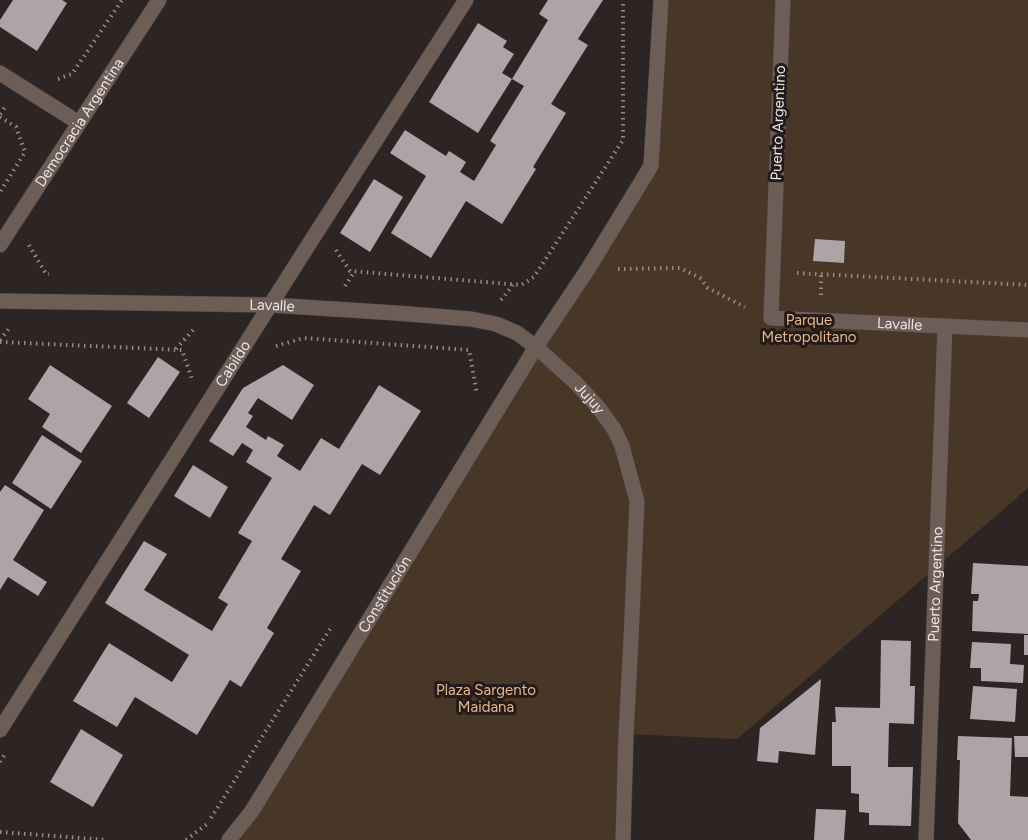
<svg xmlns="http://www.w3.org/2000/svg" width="1028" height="840" viewBox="0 0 1028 840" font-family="Figtree,sans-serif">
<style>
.green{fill:#483726}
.building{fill:#aea3a6}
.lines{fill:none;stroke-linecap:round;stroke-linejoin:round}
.minor-casing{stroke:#483f3f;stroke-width:16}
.path{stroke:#948c8c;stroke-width:4;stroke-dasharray:1.5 4.5;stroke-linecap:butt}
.minor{stroke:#6d5d57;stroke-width:15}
.labels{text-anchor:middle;stroke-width:6;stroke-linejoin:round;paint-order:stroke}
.street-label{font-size:15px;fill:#ece5e5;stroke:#231a1a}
.park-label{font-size:15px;fill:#e6b789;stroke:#231a1a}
</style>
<rect width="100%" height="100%" fill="#2d2424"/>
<path class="green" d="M661,0H1028V488L737,739L626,734L623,840H229L651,166Z"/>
<g class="building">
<path d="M13,0H62L67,3L37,51L0,27V20Z"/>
<path d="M548,0H603L578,39L588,45L551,104L566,113L533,167L536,169L502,224L466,201L431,258L391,233L426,176L390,153L405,130L446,156L449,151L466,162L460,172L474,181L496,145L490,141L524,86L512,79L548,20L539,14Z"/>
<path d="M478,23L507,41L503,47L514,54L502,73L512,79L478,133L429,102Z"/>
<path d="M374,179L403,197L370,252L340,233Z"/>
<path d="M815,239L845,241L844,263L813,261Z"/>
<path d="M158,357L180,372L149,418L127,403Z"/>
<path d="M50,365L112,406L81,453L42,427L50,414L28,399Z"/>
<path d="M283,365L314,385L292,420L258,398L248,413L253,416L246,427L266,440L268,436L284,445L277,456L300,471L321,438L339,449L379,385L421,411L380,475L362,464L330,515L314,505L281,559L301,571L267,628L274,633L241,687L230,680L197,735L135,697L117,727L73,701L109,643L172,682L189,655L105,603L144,541L167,554L144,590L212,631L228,604L218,598L252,541L238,533L272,478L246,462L253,450L242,443L233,456L209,441L243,388Z"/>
<path d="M42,435L82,461L51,509L12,483Z"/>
<path d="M193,465L228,487L210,518L174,496Z"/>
<path d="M5,485L44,510L13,560L47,582L38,596L8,577L0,590V492Z"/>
<path d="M973,563L1028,566V634L972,631L973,601H978L979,594H971Z"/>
<rect x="1024" y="635" width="4" height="20"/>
<path d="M881,640L911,641L910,686H915L914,724L889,723L888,767H913L911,826L869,825V813L859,812V794L851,793V766H832V722H836L835,707L880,708Z"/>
<path d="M972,642L1011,644L1010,664L1024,665L1023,683L981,681V668H970Z"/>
<path d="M821,679L815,755L779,751L778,763L757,761L760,728Z"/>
<path d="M973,686L1017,689L1015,722L970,719Z"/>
<path d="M81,729L123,755L93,807L50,782Z"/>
<path d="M958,736L1012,738L1010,796L1028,797V840H971L958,823L960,760H957Z"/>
<path d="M1014,736H1028V757H1015Z"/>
<path d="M816,809L846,810L844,840H814Z"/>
</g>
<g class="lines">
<defs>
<g id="minor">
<path id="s1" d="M783,0L771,318L1028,330"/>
<path d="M0,73L79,123"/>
<path id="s2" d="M0,245L159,0"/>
<path id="s3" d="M0,301L271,305L396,313L471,319L496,324L517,333L536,347L576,383L598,407L614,429L622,446L637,501L631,640L626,734L623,840"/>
<path id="s4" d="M0,730L311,241L466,0"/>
<path id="s5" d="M229,840L252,811L536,347L588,269L651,166L661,0"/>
<path id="s6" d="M926,840L945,327"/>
</g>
</defs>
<use href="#minor" class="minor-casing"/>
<g class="path">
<path d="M58,79L72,74L122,0"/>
<path d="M0,114L5,107"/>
<path d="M0,117L16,127L25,152L0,192"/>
<path d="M29,245L46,274H49"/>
<path d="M336,250L350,271L521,285L534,277L623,140V0"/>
<path d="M618,269L680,268L700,278L708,288L745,307"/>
<path d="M797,273L1028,285"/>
<path d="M345,286L355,271"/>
<path d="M821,295V275"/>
<path d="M501,300L513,285"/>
<path d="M0,340L11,326"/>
<path d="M0,342L182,350L192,379"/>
<path d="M276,346L304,338L469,350L477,394"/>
<path d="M176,349L193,330"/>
<path d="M0,762L5,754"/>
<path d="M211,818L330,629"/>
<path d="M0,832L107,840"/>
<path d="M186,840L207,824"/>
</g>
<use href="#minor" class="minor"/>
</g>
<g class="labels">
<g class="street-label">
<text dy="5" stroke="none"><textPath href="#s2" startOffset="146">Democracia Argentina</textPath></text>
<text transform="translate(778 123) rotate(-88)" y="5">Puerto Argentino</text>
<text dy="5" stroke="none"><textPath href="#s3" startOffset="272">Lavalle</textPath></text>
<text dy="5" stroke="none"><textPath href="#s1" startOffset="447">Lavalle</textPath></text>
<text dy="5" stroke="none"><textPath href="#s4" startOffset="434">Cabildo</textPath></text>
<text dy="5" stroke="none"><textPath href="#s3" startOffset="618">Jujuy</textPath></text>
<text dy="5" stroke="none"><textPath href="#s6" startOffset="256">Puerto Argentino</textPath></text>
<text dy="5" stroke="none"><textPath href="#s5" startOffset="291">Constitución</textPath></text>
</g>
<g class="park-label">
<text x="809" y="325">Parque<tspan x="809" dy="17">Metropolitano</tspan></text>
<text x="486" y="695">Plaza Sargento<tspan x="486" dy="17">Maidana</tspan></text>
</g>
</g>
</svg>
